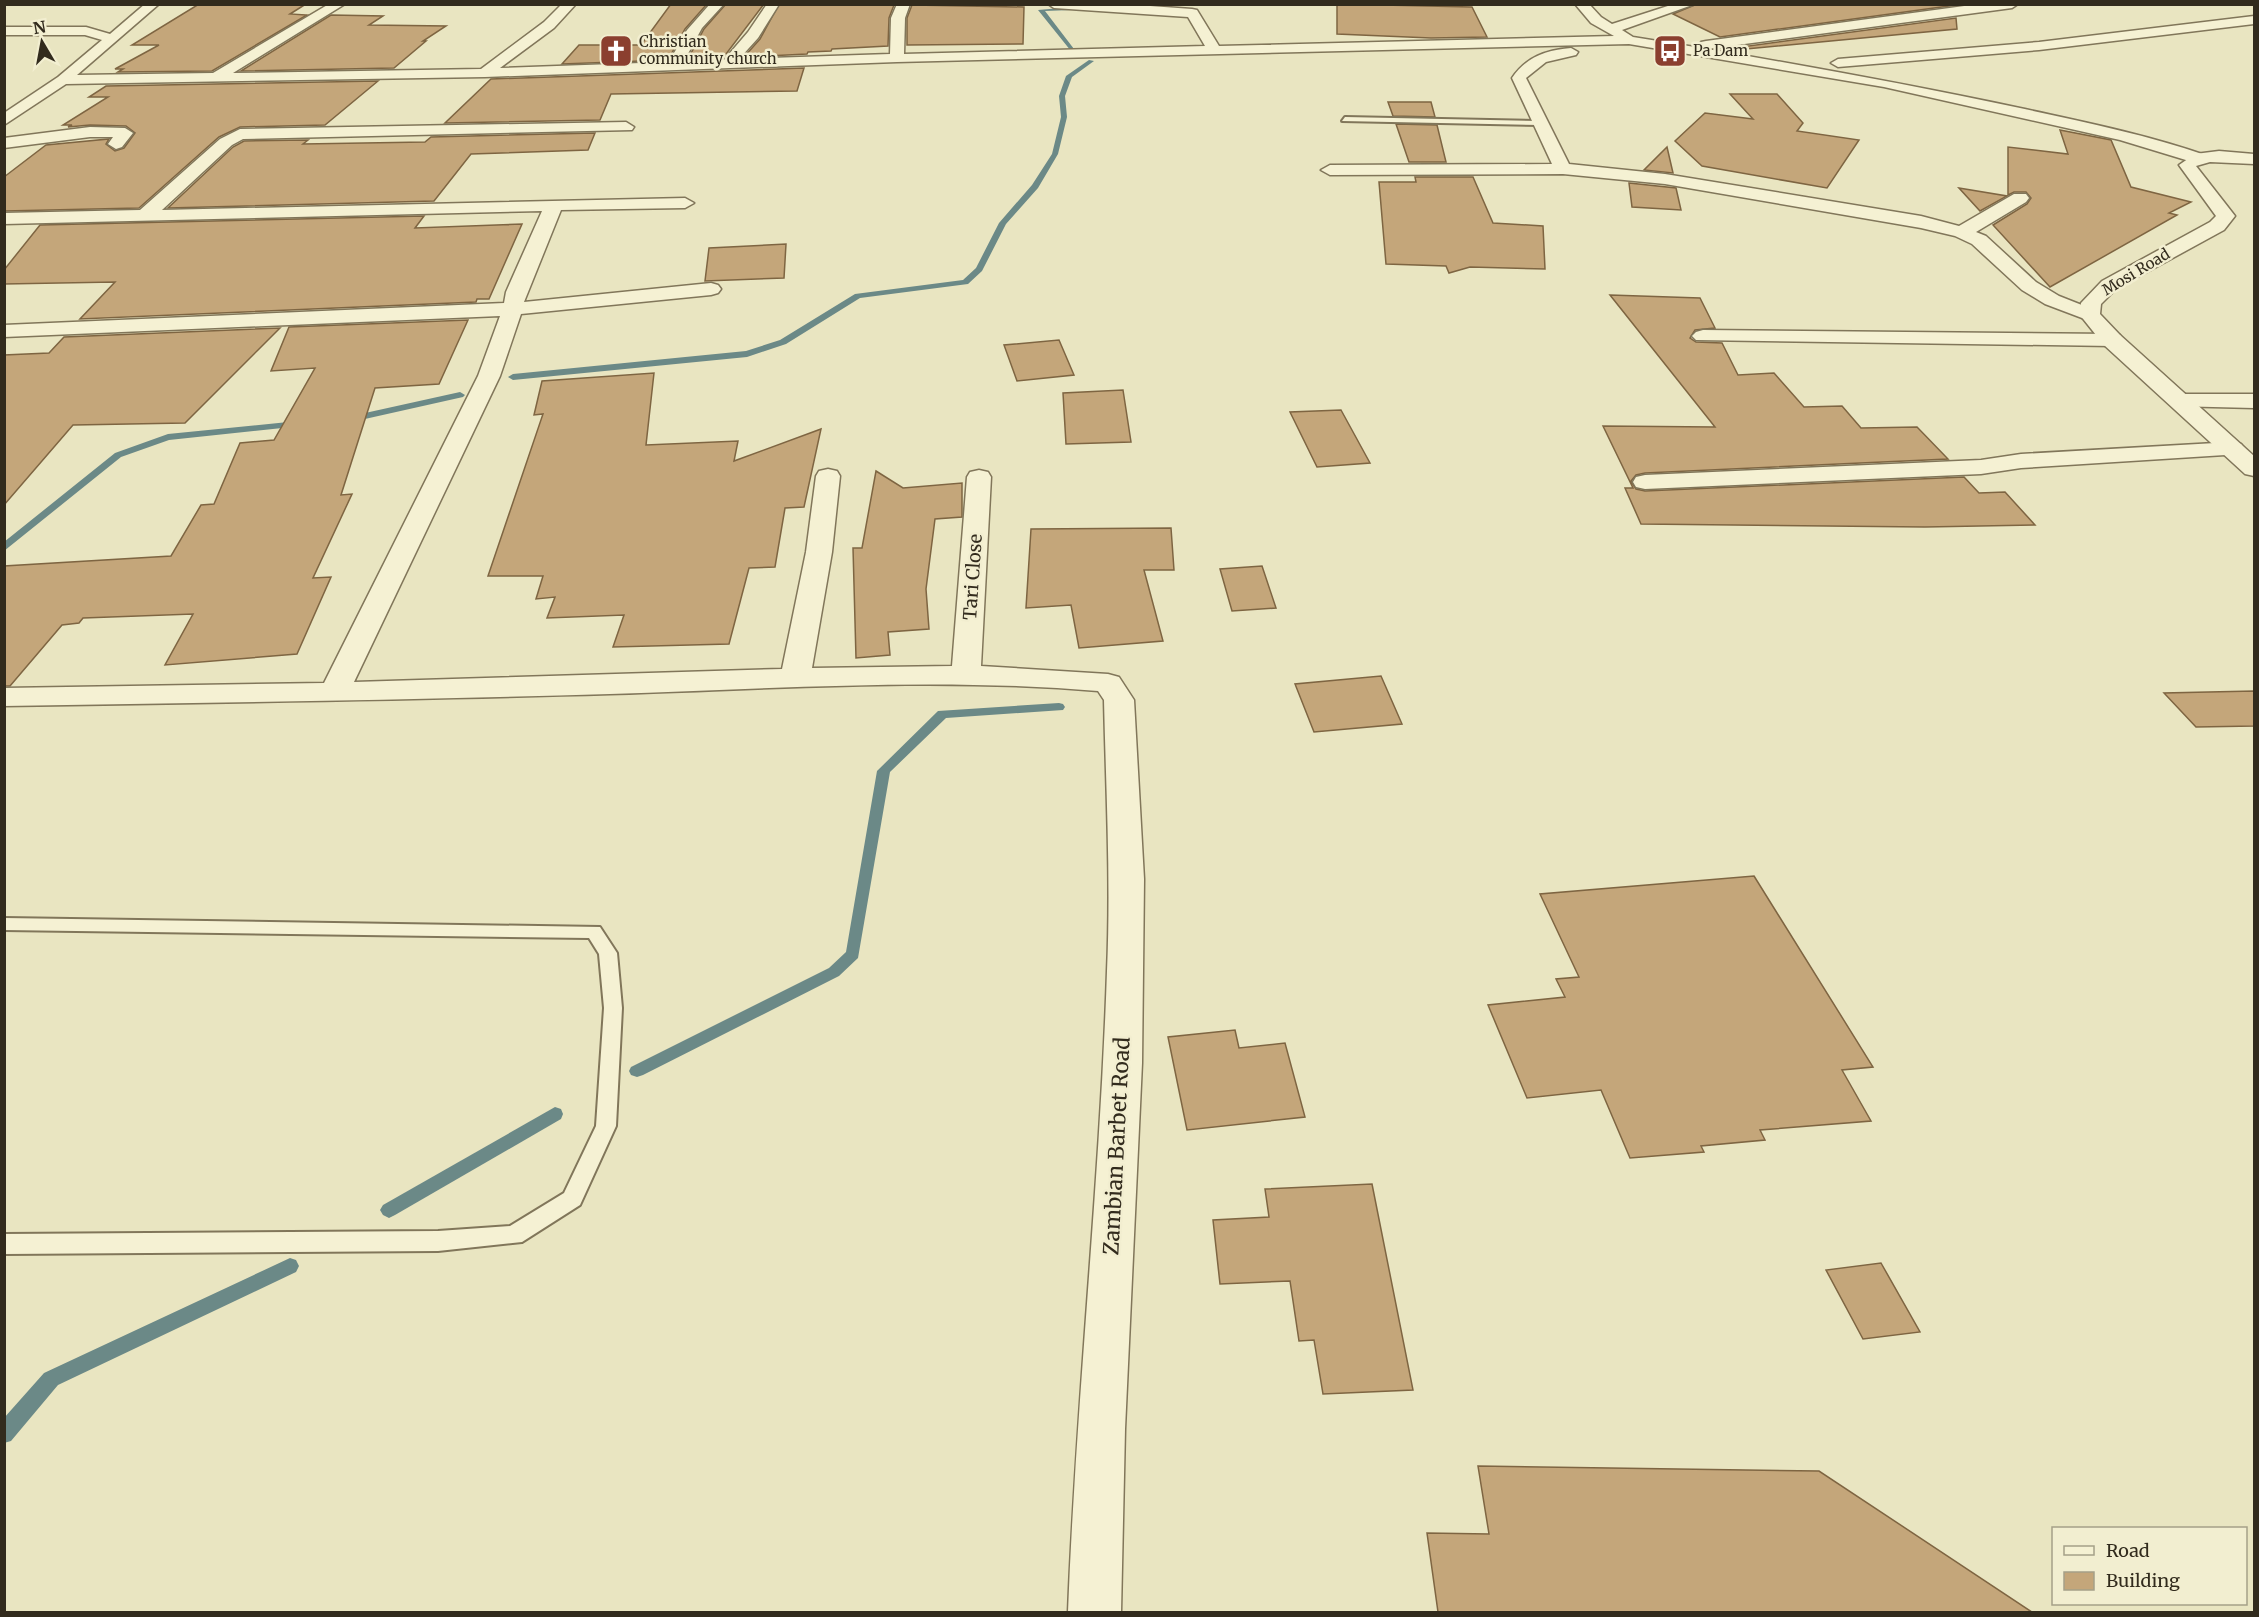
<svg xmlns="http://www.w3.org/2000/svg" width="2259" height="1617" viewBox="0 0 2259 1617" font-family="Merriweather,serif">
<style>
.lines{fill:none;stroke-linecap:round;stroke-linejoin:round}
.stream{fill:#6b8987;fill-rule:evenodd}
.building{fill:#c4a67a;stroke:#7e6542;stroke-width:1.5}
.service-casing{stroke:#81765a;stroke-width:4}
.minor-casing{stroke:#81765a;stroke-width:3}
.tertiary-casing{stroke:#81765a;stroke-width:3}
.service{fill:#f5f1d3;fill-rule:evenodd}
.minor{fill:#f5f1d3;fill-rule:evenodd}
.tertiary{fill:#f5f1d3;fill-rule:evenodd}
.labels{text-anchor:middle;stroke-width:5;stroke-linejoin:round;paint-order:stroke}
.far-poi-label{font-size:15px;fill:#322b1d;stroke:#f2eed0;text-anchor:start}
.far-street-label{font-size:15px;fill:#322b1d;stroke:#f2eed0}
.street-label{font-size:18px;fill:#322b1d;stroke:#f2eed0}
.near-street-label{font-size:21px;fill:#322b1d;stroke:#f2eed0}
</style>
<rect width="100%" height="100%" fill="#e9e5c1"/>
<g class="lines">
<g class="stream">
<path d="M1073,7L1071,10L1045,11L1074,49L1071,51L1038,10Z"/>
<path d="M1089,60L1094,61L1072,77L1065,96L1067,117L1058,154L1038,188L1006,224L982,271L968,284L860,298L786,344L747,357L513,380L508,377L513,374L746,351L780,340L855,294L963,280L976,268L999,223L1032,185L1052,154L1061,117L1059,96L1066,76Z"/>
<path d="M460,392L465,395L463,397L347,423L342,420L347,417Z"/>
<path d="M298,421L301,422V426L169,440L121,457L4,551V542L115,453L168,434Z"/>
<path d="M1059,703L1063,704L1065,707L1063,710L946,718L890,772L858,958L839,976L643,1075L637,1077L631,1075L629,1071L631,1067L829,968L846,952L877,771L938,711Z"/>
<path d="M555,1107L561,1109L563,1114L561,1119L395,1215L389,1218L383,1215L380,1210L383,1205Z"/>
<path d="M290,1258L296,1260L299,1266L296,1272L58,1385L11,1441L4,1443V1418L44,1373Z"/>
</g>
</g>
<g class="building">
<path d="M199,4H306L290,14L307,15L212,71L118,72L123,69H115L159,45H132Z"/>
<path d="M671,4H707L685,29L668,60L562,64L579,45H641Z"/>
<path d="M726,4H764L723,58L688,59L704,29Z"/>
<path d="M779,4L894,5L889,18L888,46L832,49L831,51L808,52L807,54L744,57L760,39Z"/>
<path d="M1337,4L1472,7L1487,37L1431,38L1337,34Z"/>
<path d="M1697,4H1956V5L1720,37L1673,14Z"/>
<path d="M912,5L1024,7L1023,44L907,45V18Z"/>
<path d="M331,15L383,16L369,25L446,26L423,41H426L394,68L241,71Z"/>
<path d="M1956,18L1957,29L1746,49L1741,47Z"/>
<path d="M804,68L797,91L611,94L600,120L445,123L491,79Z"/>
<path d="M378,81L325,125L240,127L219,137L139,208L4,211V177L46,145L109,139L106,144L115,151L124,148L135,133L126,126L90,125L68,127L72,125H63L108,97H89L106,86Z"/>
<path d="M1730,94H1777L1803,123L1797,131L1859,140L1827,188L1702,166L1675,141L1705,113L1753,119Z"/>
<path d="M1388,102H1431L1435,117L1393,116Z"/>
<path d="M1396,124L1437,125L1446,162H1409Z"/>
<path d="M2060,130L2111,140L2131,187L2191,202L2169,213L2177,215L2050,287L1993,225L2027,204L2031,198L2026,192H2014L2008,195V147L2068,154Z"/>
<path d="M595,133L588,150L471,154L434,201L168,208L233,147L244,141L308,140L303,144L425,142L431,137Z"/>
<path d="M1667,147L1673,173L1644,170Z"/>
<path d="M1415,177H1473L1493,223L1543,226L1545,269L1470,267L1449,273L1446,266L1386,264L1379,182H1416Z"/>
<path d="M1629,183L1676,188L1681,210L1632,207Z"/>
<path d="M1959,188L2007,196L1980,211Z"/>
<path d="M424,216L415,228L522,224L489,299H477L476,302L80,319L115,282L4,284V270L40,225Z"/>
<path d="M786,244L784,278L705,281L709,248Z"/>
<path d="M1610,295L1700,298L1715,328L1695,330L1690,338L1696,342L1722,343L1738,375L1774,373L1804,407L1842,406L1861,428L1917,427L1948,459L1645,473L1636,475L1631,481L1636,489L1645,491L1964,477L1979,493L2005,492L2035,525L1925,527L1641,524L1625,488H1633L1603,426L1715,427Z"/>
<path d="M468,320L439,384L375,388L341,495L352,494L313,578L331,577L297,654L165,665L193,614L83,618L79,623L62,625L10,686H4V566L171,556L201,505L214,504L240,443L274,440L315,368L271,371L289,327Z"/>
<path d="M280,328L185,423L73,425L4,505V355L49,353L64,337Z"/>
<path d="M1059,340L1074,375L1017,381L1004,345Z"/>
<path d="M654,373L646,445L738,441L734,461L821,429L804,507L785,508L775,567L749,568L729,644L613,647L624,615L547,618L555,597L536,599L543,576H488L543,414L534,415L542,381Z"/>
<path d="M1123,390L1131,442L1066,444L1063,393Z"/>
<path d="M1341,410L1370,463L1317,467L1290,412Z"/>
<path d="M876,471L903,488L962,483V517L935,519L926,589L929,629L888,632L890,655L856,658L853,548H862Z"/>
<path d="M1171,528L1174,570H1144L1163,641L1079,648L1071,605L1026,608L1031,529Z"/>
<path d="M1262,566L1276,608L1232,611L1220,569Z"/>
<path d="M1381,676L1402,724L1314,732L1295,684Z"/>
<path d="M2254,691V726L2196,727L2164,693Z"/>
<path d="M1754,876L1873,1067L1842,1070L1871,1121L1760,1130L1765,1140L1701,1146L1704,1152L1630,1158L1601,1090L1527,1098L1488,1005L1565,997L1556,979L1579,977L1540,894Z"/>
<path d="M1235,1030L1239,1048L1285,1043L1305,1117L1187,1130L1168,1037Z"/>
<path d="M1372,1184L1413,1390L1323,1394L1314,1340L1299,1341L1290,1281L1220,1284L1213,1220L1269,1217L1265,1189Z"/>
<path d="M1881,1263L1920,1332L1863,1339L1826,1270Z"/>
<path d="M1478,1466L1819,1471L2032,1612H1438L1427,1533L1489,1534Z"/>
</g>
<g class="lines">
<defs>
<g id="service">
<path d="M1345,117L1540,121L1544,123L1540,125L1342,121Z"/>
<path d="M4,918L600,927L617,953L622,1008L616,1126L580,1205L522,1242L438,1251L4,1254V1234L438,1231L510,1226L564,1193L596,1126L604,1008L599,954L589,938L4,930Z"/>
</g>
<g id="minor">
<path d="M145,4H159L77,75L213,73L329,4H345L233,73L481,69L544,22L562,4H576L554,28L500,68L669,62L687,30L710,4H724L702,28L684,61L724,60L748,32L767,4L778,6L758,38L739,59L890,54L891,18L897,4H910L905,18L904,54L1205,46L1188,17L1054,8L1048,4H1122L1192,9L1197,10L1219,46L1614,36L1591,23L1575,4H1589L1601,17L1612,24L1674,4H1695L1622,30L1633,37L1701,48V42L1706,41L1979,4H2018L2012,8L1707,49C1812,67 1916,86 2020,108C2083,122 2145,134 2205,155L2207,159L2199,164L2120,140L1884,87L1629,44L897,62L485,77L66,84L4,125V113L58,77L102,40L85,35H4V27H86L110,34Z"/>
<path d="M2254,16V24L2039,50L1838,67L1831,63L1838,59L2039,42Z"/>
<path d="M1571,48L1578,52L1576,55L1546,62L1526,78L1569,164L1665,174L1921,216L1959,226L2014,194H2026L2029,198L2026,202L1976,232L1986,236L2036,282L2059,296L2097,311L2100,315L2097,319L2090,321L2045,304L2022,290L1972,244L1955,236L1921,228L1665,184L1563,174L1330,175L1321,170L1330,165L1552,164L1512,78C1526,57 1546,50 1571,48Z"/>
<path d="M626,122L634,127L632,130L243,139L232,145L162,210L685,198L694,203L685,208L561,210L524,302L711,283L718,285L721,289L718,293L711,295L521,314L500,376L354,682L782,669L806,552L816,476L819,471L828,469L837,471L840,476L832,552L812,668L952,666L967,477L970,472L979,470L988,472L991,477L981,666L1108,674L1119,677L1134,700L1144,879L1142,1063L1125,1429L1121,1612H1068C1076,1398 1100,1185 1107,971C1111,880 1106,790 1104,700L1098,691C935,677 773,689 610,694C408,700 206,703 4,706V688L324,683L478,376L500,316L4,337V325L504,303L506,292L542,211L4,224V213L140,210L220,139L240,129Z"/>
<path d="M90,127L125,128L133,133L122,147L116,149L108,144L113,137H90L4,148V138Z"/>
<path d="M1703,330L2112,334L2120,335L2123,340L2120,345L2112,346L1696,340L1692,336L1696,332Z"/>
<path d="M2180,394H2254V408L2172,406L2169,401L2172,396Z"/>
<path d="M2233,442L2241,444L2245,449L2241,454L2021,468L1981,474L1645,489L1636,487L1633,482L1636,477L1645,475L1981,460L2021,454Z"/>
</g>
<path id="tertiary" d="M2219,151L2254,154V164L2210,162L2196,166L2235,216L2224,230L2116,289L2101,304L2100,314L2120,335L2254,456V476L2245,474L2104,345L2080,315L2081,303L2102,281L2210,222L2216,216L2179,165L2195,154Z"/>
</defs>
<use href="#service" class="service-casing"/>
<use href="#minor" class="minor-casing"/>
<use href="#tertiary" class="tertiary-casing"/>
<use href="#service" class="service"/>
<use href="#minor" class="minor"/>
<use href="#tertiary" class="tertiary"/>
</g>
<defs>
<symbol id="church-square" viewBox="-11 -11 22 22"><rect x="-9" y="-9" width="18" height="18" rx="4" fill="#8b3f2f" stroke="#f2eed0"/><path d="M-1.2-6h2.4v3.5h3.3v2.4h-3.3V6h-2.4V-.1h-3.3v-2.4h3.3Z" fill="#fff"/></symbol>
<symbol id="bus-square" viewBox="-11 -11 22 22"><rect x="-9" y="-9" width="18" height="18" rx="4" fill="#8b3f2f" stroke="#f2eed0"/><path d="M-5-6H5V4H4V6H2V4H-2V6H-4V4H-5ZM-3.5-4V0h7V-4ZM-3.5 1.2v1.5H-2V1.2ZM2 1.2v1.5H3.5V1.2Z" fill="#fff"/></symbol>
</defs>
<g fill-rule="evenodd">
<use href="#church-square" x="597" y="32" width="38" height="38"/>
<use href="#bus-square" x="1651" y="32" width="38" height="38"/>
</g>
<g class="labels">
<g class="far-poi-label">
<text x="639" y="47">Christian<tspan x="639" dy="17">community church</tspan></text>
<text x="1693" y="56">Pa Dam</text>
</g>
<g class="far-street-label">
<text transform="translate(2136 272) rotate(-31)" y="5">Mosi Road</text>
</g>
<g class="street-label">
<text transform="translate(973 577) rotate(-86)" y="6">Tari Close</text>
</g>
<g class="near-street-label">
<text transform="translate(1117 1146) rotate(-87)" y="7">Zambian Barbet Road</text>
</g>
</g>
<rect width="2259" height="1617" fill="none" stroke="#322b1d" stroke-width="12"/>
<rect x="2052" y="1527" width="195" height="78" fill="#f2eed0" stroke="#a5a088" stroke-width="1.5"/>
<rect x="2064" y="1546" width="30" height="9" fill="#f5f1d3" stroke="#a5a088" stroke-width="1.5"/>
<text x="2106" y="1557" font-size="18" fill="#322b1d">Road</text>
<rect x="2064" y="1572" width="30" height="18" fill="#c4a67a" stroke="#a5a088" stroke-width="1.5"/>
<text x="2106" y="1587" font-size="18" fill="#322b1d">Building</text>
<g transform="translate(42 42) rotate(350)" stroke="#f2eed0" stroke-width="4.5" paint-order="stroke">
<path d="M0-4.5L10 22L0 15L-10 22Z" fill="#322b1d"/>
<text y="-9" font-size="16" font-weight="bold" text-anchor="middle" fill="#322b1d">N</text>
</g>
</svg>
